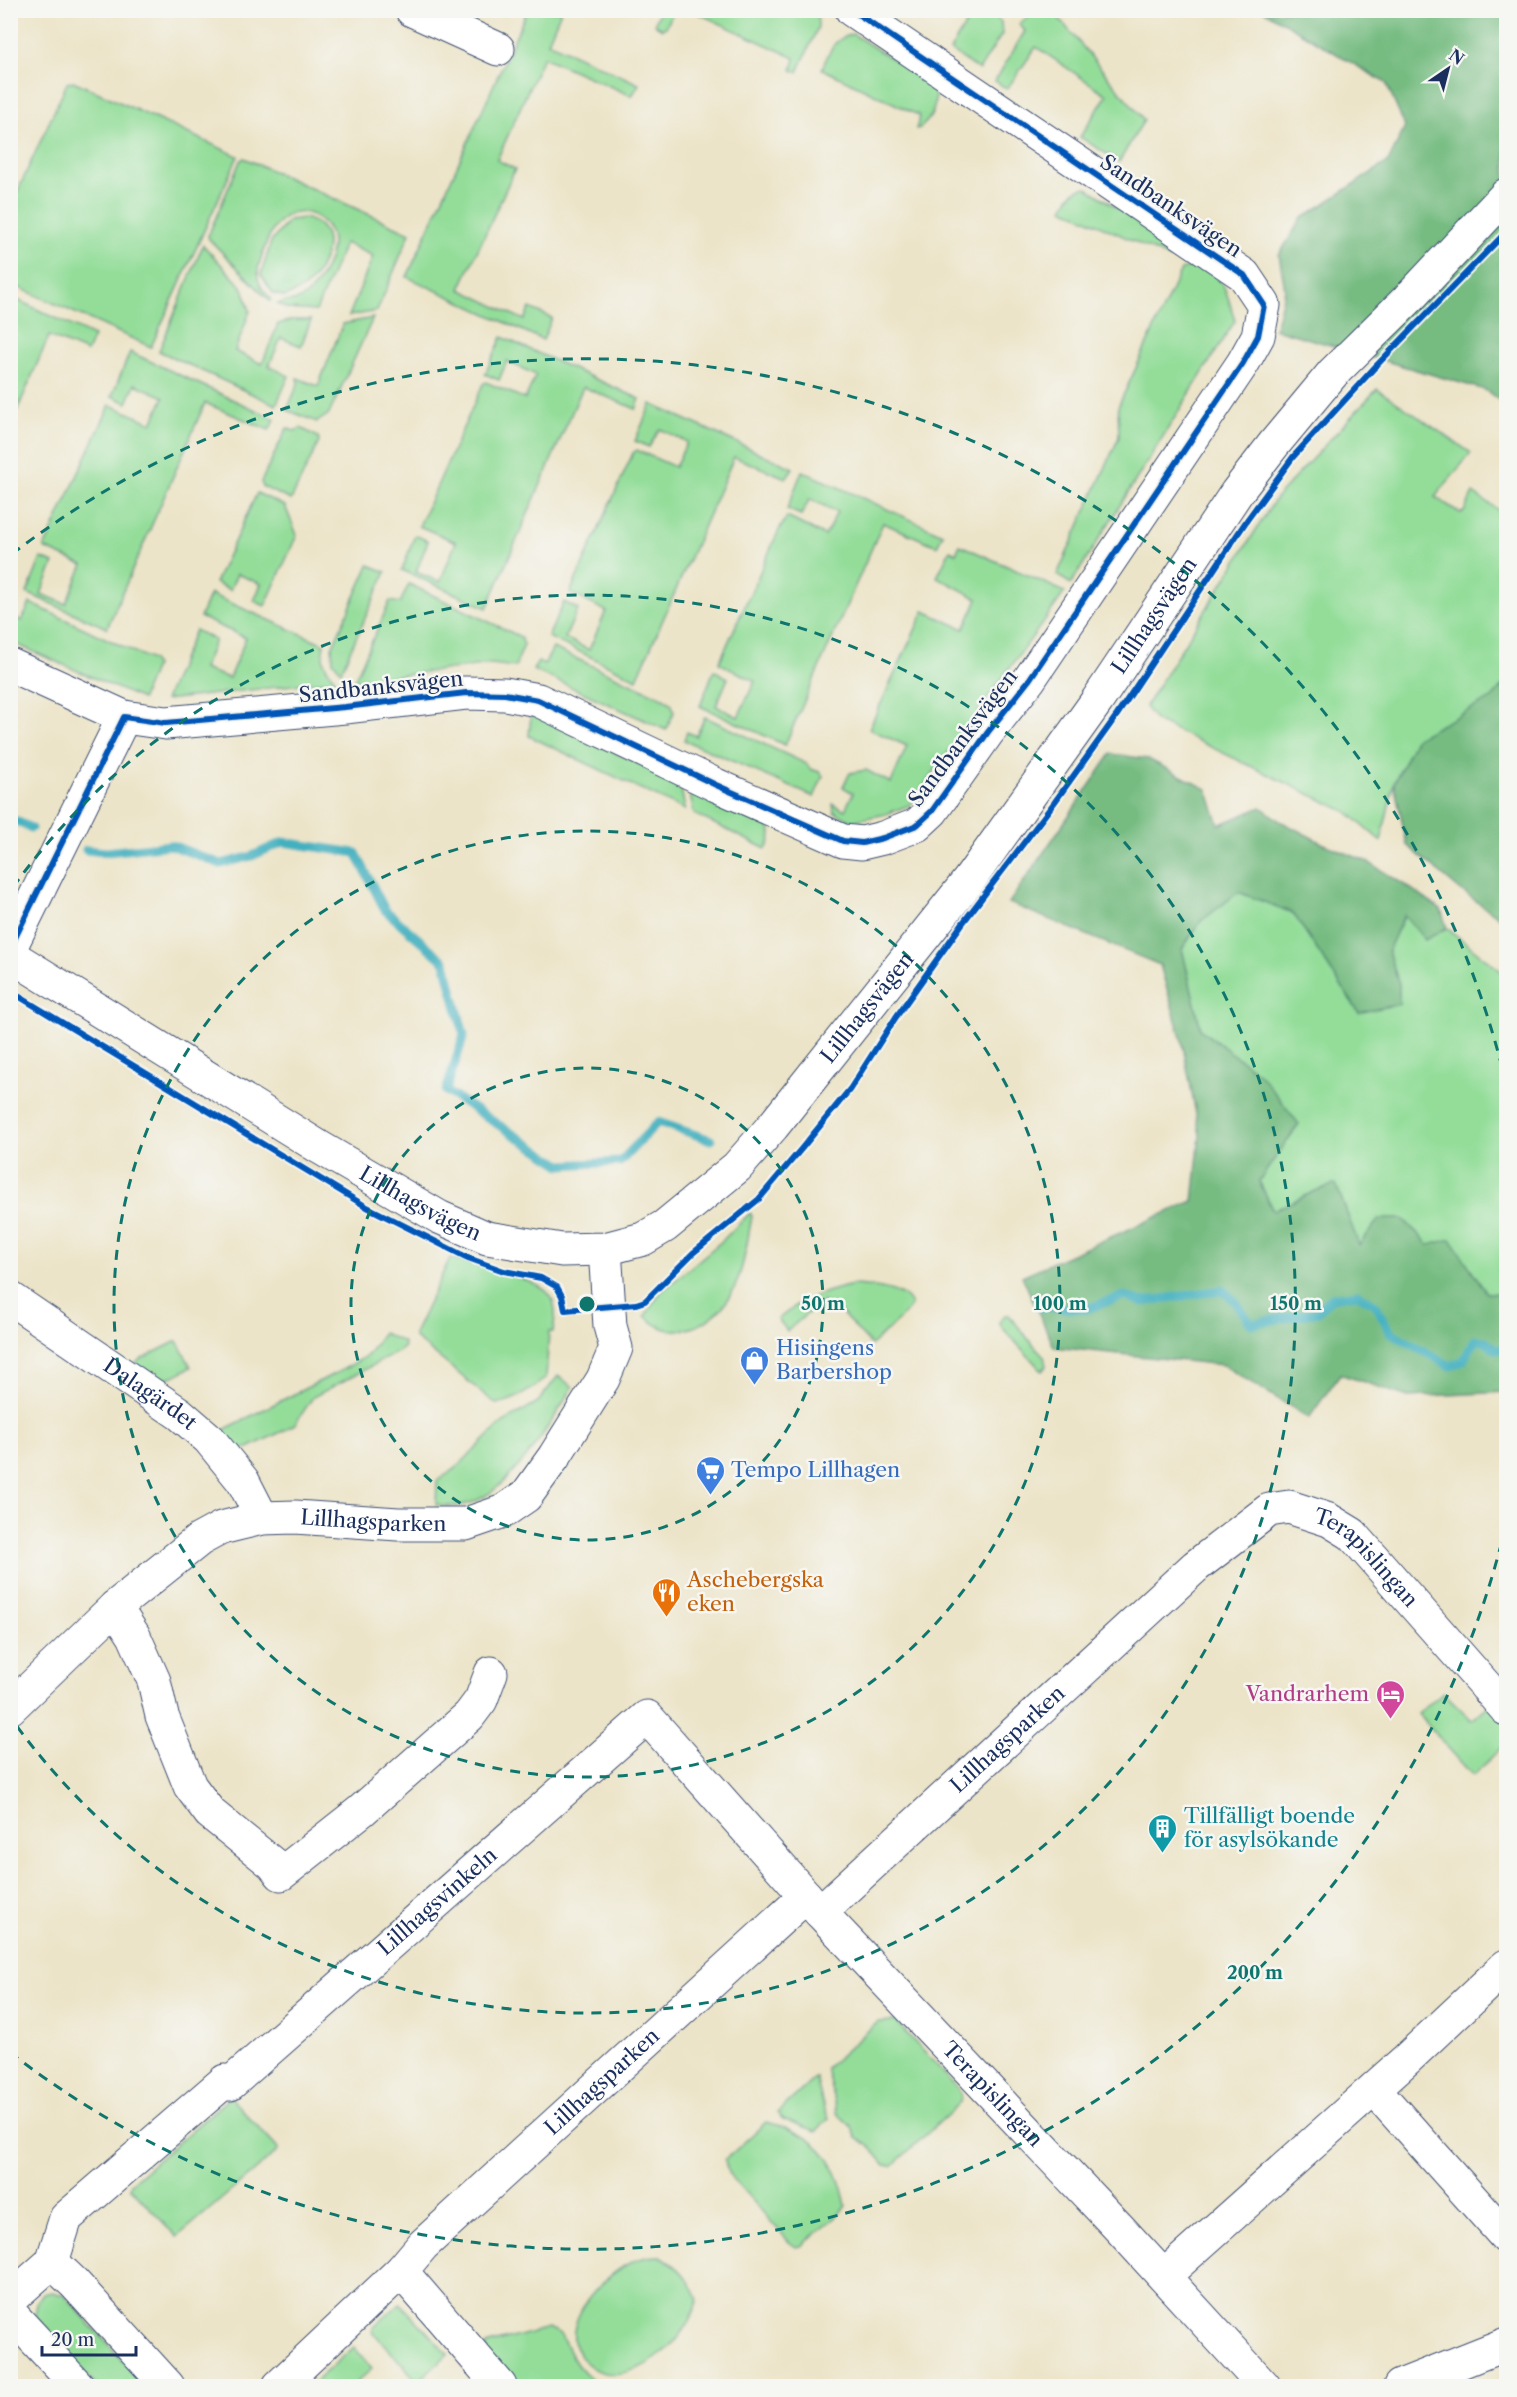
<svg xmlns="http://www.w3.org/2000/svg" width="1517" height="2397" viewBox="0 0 1517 2397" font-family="'Libre Caslon Text',serif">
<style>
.green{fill:#93dd99;stroke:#57867c;stroke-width:1.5}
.forest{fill:#76bc81;stroke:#487670;stroke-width:1.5}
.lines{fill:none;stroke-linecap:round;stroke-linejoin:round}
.stream{stroke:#42b0bf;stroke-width:9}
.minor-casing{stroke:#3a4a6e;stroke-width:35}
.minor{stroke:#fff;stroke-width:33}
.cycleway-casing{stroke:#f6f6f2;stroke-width:10}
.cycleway{stroke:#0057b8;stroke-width:6}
.ring{fill:none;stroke:#0f766e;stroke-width:3;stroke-dasharray:10 8}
.labels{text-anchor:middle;stroke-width:5;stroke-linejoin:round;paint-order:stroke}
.street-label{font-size:21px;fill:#1b2f5e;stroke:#f6f6f2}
.shop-label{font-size:21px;fill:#366cbe;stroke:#f6f6f2;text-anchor:start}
.food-label{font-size:21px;fill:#c56008;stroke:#f6f6f2;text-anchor:start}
.hotel-label{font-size:21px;fill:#b23c85;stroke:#f6f6f2;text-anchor:end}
.culture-label{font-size:21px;fill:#0d838f;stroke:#f6f6f2;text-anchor:start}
.centre{fill:#0f766e;stroke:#f6f6f2;stroke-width:3}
.ring-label{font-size:18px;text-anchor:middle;font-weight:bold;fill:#0f766e;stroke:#f6f6f2;stroke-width:5;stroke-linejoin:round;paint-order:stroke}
</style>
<rect width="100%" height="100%" fill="#f6f6f2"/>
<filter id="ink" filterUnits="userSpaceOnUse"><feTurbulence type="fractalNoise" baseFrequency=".0167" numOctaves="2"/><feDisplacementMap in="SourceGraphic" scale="12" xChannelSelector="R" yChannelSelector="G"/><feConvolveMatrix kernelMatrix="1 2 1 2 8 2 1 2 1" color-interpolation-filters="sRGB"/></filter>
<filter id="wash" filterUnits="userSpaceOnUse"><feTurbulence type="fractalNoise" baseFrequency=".008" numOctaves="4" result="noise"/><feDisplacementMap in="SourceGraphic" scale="24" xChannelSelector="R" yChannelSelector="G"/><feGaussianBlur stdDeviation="1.35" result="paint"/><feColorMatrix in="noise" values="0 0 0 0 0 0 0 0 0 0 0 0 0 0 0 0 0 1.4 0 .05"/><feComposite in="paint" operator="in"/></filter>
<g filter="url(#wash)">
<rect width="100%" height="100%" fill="#ece4c8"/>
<g class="green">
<path d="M527,11H561L548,42L639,84L632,96L543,57L497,160L515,169L460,289L524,320L530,308L552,318L543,340L407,277Z"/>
<path d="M660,11H674L666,27L662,29L654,24Z"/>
<path d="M698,11H817L818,27L798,72L792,70L795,58L697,13Z"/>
<path d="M974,11H991L1001,22L1002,34L979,70L950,50Z"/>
<path d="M1035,11H1053L1144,120L1119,162L1080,137L1107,95L1036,47L1007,89L995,81L1025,31L1019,24Z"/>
<path d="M853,34L933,85C938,102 934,117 920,128L916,129L920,116L822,69C829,52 833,38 853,34Z"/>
<path d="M73,81L238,156L151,347L11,284L10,234L13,229L11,228V217L18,199L15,197L67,83Z"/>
<path d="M244,158L410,233L377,311L349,316L373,256L345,243L316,311L288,309L278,304C284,301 293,302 300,299C317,291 333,259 332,240C330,218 301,203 283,218C271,228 266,243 261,258C255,275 257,286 271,298L270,301L209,239L208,236L240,161Z"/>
<path d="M1086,187L1169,242L1171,246L1169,258L1063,208C1069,197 1073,189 1086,187Z"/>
<path d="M305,218C312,221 320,223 324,231C333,247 319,275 306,286C300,291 292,293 285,297L273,293L261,275L271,242L289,220Z"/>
<path d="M203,245L243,288L250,311L235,351L262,364L278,324L292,320H311L301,346L281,338L269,366L289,376L276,405L159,351Z"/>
<path d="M1196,265C1224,267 1228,299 1235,321L1071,584L1057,575L1119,437L1118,407L1181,270Z"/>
<path d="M11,297L94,336L87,352L49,336L11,425Z"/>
<path d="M373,318L329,414L317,422L287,410L298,384L297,378L318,386L343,324Z"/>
<path d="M502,337L640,399L636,409L583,387L487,608L402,570L415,535L428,541L416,572L440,582L456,542L419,526L483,384L486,382L525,399L536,375L507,361L499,380L485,374Z"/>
<path d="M130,352L275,419L269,430L205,403L107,628L27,593L41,558L54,563L41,594L66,604L83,565L44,548L110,405L152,423L164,397L135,384L127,403L112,396Z"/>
<path d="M1377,389L1471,453L1435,497L1460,513L1464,512L1473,493L1506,515V682L1492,698L1416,738L1394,783L1381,841L1347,812L1156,721L1145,707L1276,498Z"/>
<path d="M651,404L793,468L786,478L734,457L637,679L548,637L564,602L578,609L565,638L589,650L606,611L570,593L633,453L637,450L675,467L687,442L660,429L649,447L635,441Z"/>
<path d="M287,428L294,431L301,428L318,437L319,442L291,500L263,487L261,482Z"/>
<path d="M802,471L943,534L937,546L883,523L785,745L700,706L714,670L728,678L716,706L738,717L755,681L719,663L779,530L787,517L825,536L837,512L810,499L801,515L787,509Z"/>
<path d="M257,493L285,506L297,535L265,606L254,601L261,584L237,574L230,590L215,583Z"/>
<path d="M960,545L1065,592L910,805L886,814L852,821L834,812L833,804L845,810L853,793L843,787L850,773L866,770L891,783L907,746L869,729L924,611L964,629L978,599L937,577L950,550L956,553Z"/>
<path d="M369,565L386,572L341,671L333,661L332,648Z"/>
<path d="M409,584L521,637L524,645L515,667L491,664L354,681L390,601L400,603Z"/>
<path d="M210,594L324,644C320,660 326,669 336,680L165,700L195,630L215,640L203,669L229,678L246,638L200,617Z"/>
<path d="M30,603L152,660L155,666L142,699L11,642V630L15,618L22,621Z"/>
<path d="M553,648L665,699L672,705L674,712L666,730L533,670L538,662L544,665Z"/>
<path d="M531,714L680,782L685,810L529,736Z"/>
<path d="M705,717L807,764L810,769L820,772L823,776L814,797L684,740L687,732L696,736Z"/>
<path d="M688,785L769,822C772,832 772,841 766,849L694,814Z"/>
<path d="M1238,892L1293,913L1359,1013L1399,984L1387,951L1405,915L1425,939L1447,928L1506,975V1294L1487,1293L1472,1273L1429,1245L1403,1219L1359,1246L1315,1191L1274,1211L1259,1181L1227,1050L1201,1030L1182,949L1201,921Z"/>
<path d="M750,1213L752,1216C744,1259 740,1312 691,1328C672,1334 659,1329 645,1316L660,1293L723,1240Z"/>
<path d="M450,1258C471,1263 532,1278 547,1292C558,1301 555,1320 553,1332H549L546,1378C533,1389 513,1402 496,1404L415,1338L414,1334Z"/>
<path d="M853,1285C868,1286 907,1288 911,1306L902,1317L871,1345L837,1308L834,1310L822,1301L787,1331L778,1319C803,1299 821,1292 853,1285Z"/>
<path d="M1005,1315H1009L1029,1340L1044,1356L1046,1366L1042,1371L1001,1326L999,1322Z"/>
<path d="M383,1333L403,1342L404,1346L400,1351L313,1397L295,1424L285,1430L248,1448L239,1449L224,1432L225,1429L344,1369L368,1355Z"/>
<path d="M177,1341L191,1367C163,1381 164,1385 137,1366L136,1363L141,1359Z"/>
<path d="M558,1376L573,1387C552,1422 511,1489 473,1502C460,1507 449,1507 436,1505L437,1481L455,1469L502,1423L538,1402Z"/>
<path d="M1443,1692L1472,1720L1490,1704L1506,1720V1743L1473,1776L1418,1714Z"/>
<path d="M895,2021L957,2087C962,2095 963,2100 956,2107L892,2166L885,2165L871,2148L857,2138L851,2126L837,2113L826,2068L878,2022Z"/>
<path d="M816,2077L822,2102L829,2119L816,2131L783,2119L777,2113Z"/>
<path d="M230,2097L279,2150L177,2237L130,2187L131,2183Z"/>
<path d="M766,2122C815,2133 837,2157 846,2206L834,2219L801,2246L796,2247L789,2242L728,2173L725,2160Z"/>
<path d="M661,2256C681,2269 690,2278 698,2300C693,2311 689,2324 682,2333C659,2365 602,2397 577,2350C560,2317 613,2264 643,2258C649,2256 655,2256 661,2256Z"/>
<path d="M52,2292L64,2295L145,2386H96L35,2316L37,2303L43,2294Z"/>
<path d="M400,2303L448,2354L418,2382L373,2332V2328Z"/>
<path d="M548,2328L560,2333C573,2358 576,2371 602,2386H506L484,2347L489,2344Z"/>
<path d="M354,2347L372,2369L352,2386H310Z"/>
</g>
<g class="forest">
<path d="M1264,11H1506V405L1485,390L1275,329L1285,289L1279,255L1301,219L1388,162L1405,127L1386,83Z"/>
<path d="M1506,682V922L1460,890L1407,845L1394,783L1416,738L1492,698Z"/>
<path d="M1111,754L1148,759L1207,789L1219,825L1261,807L1280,821L1324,844L1368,862L1413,890L1441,910L1447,928L1425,940L1404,915L1388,951L1399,984V1004L1359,1013L1293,913L1239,892L1201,921L1182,949L1201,1030L1260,1074L1299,1124L1259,1181L1273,1211L1315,1191L1336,1184L1359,1245L1379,1219H1403L1429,1245L1451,1239L1487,1293L1506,1294V1392L1408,1397L1340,1374L1309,1418L1223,1365L1054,1347L1022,1276L1193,1201L1200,1135L1182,1041L1160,965L1009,903Z"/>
</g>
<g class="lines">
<g class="stream">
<path d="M10,818L31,828"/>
<path d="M86,850L106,852L171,845L221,864L252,856L283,842L356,853L385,910L445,962L464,1035L446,1091L561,1165L620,1162L658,1122L711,1140"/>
<path d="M1039,1307L1086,1309L1124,1296L1143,1302L1222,1290L1236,1302L1251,1324L1318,1312L1331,1298L1358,1294L1376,1305L1390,1332L1450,1366L1463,1361L1475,1340L1486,1341L1495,1349H1506"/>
</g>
</g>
</g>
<g filter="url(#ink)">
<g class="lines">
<defs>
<g id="minor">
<path d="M412,10L498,49"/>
<path d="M10,665L124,717"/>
<path d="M10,948L124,717L166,723L345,707L466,693L505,694L538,700L716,785L843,841L862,843L883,838L917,825L932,811L988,732L1029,680L1243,363L1258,336L1264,305L1244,275L852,10"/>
<path id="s1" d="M10,955L319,1147L439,1217L487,1238L562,1250L605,1249L643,1239L665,1226L737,1167L773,1126L969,880L1097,701L1237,492L1274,444L1333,373L1412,295L1506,195"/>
<path id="s2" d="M10,1298L180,1414L209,1439L243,1481L262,1518"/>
<path d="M115,1607L134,1636L154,1681L162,1716L190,1786L210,1813L273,1864L281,1874L361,1811L469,1716L481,1700L491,1673"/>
<path id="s3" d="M10,1708L115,1607L199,1540L221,1528L262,1518L295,1517L398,1524H466L504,1511L526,1496L554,1457L603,1379L616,1348L610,1326L605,1249"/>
<path id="s4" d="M820,1912L1196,1566L1269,1510L1289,1507L1329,1520L1352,1534L1506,1709"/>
<path d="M1374,2089L1506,2237"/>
<path id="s5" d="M52,2262L66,2218L225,2081L230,2084L647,1717L820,1912L1122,2231L1264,2386"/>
<path d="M52,2262L74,2283L168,2386"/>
<path d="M401,2271L500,2386"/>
<path d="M1164,2276L1407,2059L1506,1966"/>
<path d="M10,2299L52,2262"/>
<path d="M10,2313L78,2386"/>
<path id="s6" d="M279,2386L401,2271L423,2245L806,1896"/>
<path d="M1400,2386L1506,2344"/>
</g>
</defs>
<use href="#minor" class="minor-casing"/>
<use href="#minor" class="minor"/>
<defs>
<g id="cycleway">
<path d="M10,948L124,717L166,723L345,707L466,693L505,694L538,700L716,785L843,841L862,843L883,838L917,825L932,811L988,732L1029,680L1243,363L1258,336L1264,305L1244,275L852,10"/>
<path d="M10,991L367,1207L468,1258L504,1271L541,1278L557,1287L562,1296L565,1310L636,1304L645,1301L693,1253L759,1199L802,1148L850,1089L896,1017L962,924L1054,803L1117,715L1247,520L1293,457L1375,367L1506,232"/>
</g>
</defs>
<use href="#cycleway" class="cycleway-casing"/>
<use href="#cycleway" class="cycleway"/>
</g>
</g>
<g class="ring">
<circle cx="587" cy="1304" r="236"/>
<circle cx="587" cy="1304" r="473"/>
<path d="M13 887A709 709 0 1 1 13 1721"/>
<path d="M1506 1525A945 945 0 0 1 12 2054M12 554A945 945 0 0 1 1506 1083"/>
</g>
<defs>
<symbol id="shop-pin" viewBox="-11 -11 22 30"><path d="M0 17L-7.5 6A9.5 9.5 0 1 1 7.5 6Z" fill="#3f7fe0" stroke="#f6f6f2"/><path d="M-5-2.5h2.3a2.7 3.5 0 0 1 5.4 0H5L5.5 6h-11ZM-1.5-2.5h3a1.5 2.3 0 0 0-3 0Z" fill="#fff"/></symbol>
<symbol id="supermarket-pin" viewBox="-11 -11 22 30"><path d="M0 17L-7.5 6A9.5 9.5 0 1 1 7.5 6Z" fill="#3f7fe0" stroke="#f6f6f2"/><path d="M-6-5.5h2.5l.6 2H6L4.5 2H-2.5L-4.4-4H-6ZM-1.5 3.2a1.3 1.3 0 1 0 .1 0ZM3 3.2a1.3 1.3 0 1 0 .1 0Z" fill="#fff"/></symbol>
<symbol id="restaurant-pin" viewBox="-11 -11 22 30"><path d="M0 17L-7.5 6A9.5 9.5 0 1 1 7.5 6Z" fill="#e8710a" stroke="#f6f6f2"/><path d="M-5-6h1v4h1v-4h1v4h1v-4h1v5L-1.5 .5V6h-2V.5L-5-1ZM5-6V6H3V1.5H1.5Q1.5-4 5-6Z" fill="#fff"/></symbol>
<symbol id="hotel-pin" viewBox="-11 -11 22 30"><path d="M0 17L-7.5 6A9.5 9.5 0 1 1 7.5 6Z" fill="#d1479c" stroke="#f6f6f2"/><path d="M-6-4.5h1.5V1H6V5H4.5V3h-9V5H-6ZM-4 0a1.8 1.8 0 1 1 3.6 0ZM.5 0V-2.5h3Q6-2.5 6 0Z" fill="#fff"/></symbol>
<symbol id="building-pin" viewBox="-11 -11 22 30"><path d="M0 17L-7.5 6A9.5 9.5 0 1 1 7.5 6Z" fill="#0f9aa8" stroke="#f6f6f2"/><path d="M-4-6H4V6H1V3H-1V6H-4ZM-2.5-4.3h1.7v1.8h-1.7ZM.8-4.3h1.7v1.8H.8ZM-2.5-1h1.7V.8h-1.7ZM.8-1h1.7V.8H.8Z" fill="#fff"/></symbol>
</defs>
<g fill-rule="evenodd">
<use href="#shop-pin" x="738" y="1344" width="33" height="45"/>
<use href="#supermarket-pin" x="694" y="1454" width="33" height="45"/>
<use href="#restaurant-pin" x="650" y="1576" width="33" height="45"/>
<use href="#hotel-pin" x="1374" y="1678" width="33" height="45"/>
<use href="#building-pin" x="1146" y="1812" width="33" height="45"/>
</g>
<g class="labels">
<g class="street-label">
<text transform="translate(1171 206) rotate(34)" y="7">Sandbanksvägen</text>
<text dy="7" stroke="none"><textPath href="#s1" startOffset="1524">Lillhagsvägen</textPath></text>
<text transform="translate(381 687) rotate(-6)" y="7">Sandbanksvägen</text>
<text transform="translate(963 738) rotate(-53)" y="7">Sandbanksvägen</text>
<text dy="7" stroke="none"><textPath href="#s1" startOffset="1038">Lillhagsvägen</textPath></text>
<text dy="7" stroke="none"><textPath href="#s1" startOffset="480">Lillhagsvägen</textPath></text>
<text dy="7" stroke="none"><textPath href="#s2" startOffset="170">Dalagärdet</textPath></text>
<text dy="7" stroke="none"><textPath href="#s3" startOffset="432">Lillhagsparken</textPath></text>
<text dy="7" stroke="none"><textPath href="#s4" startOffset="718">Terapislingan</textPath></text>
<text dy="7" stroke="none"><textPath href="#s4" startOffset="255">Lillhagsparken</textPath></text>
<text dy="7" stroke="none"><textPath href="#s5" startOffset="538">Lillhagsvinkeln</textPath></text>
<text dy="7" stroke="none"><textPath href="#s6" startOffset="444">Lillhagsparken</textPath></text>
<text dy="7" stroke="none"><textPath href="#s5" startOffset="1329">Terapislingan</textPath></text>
</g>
<g class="shop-label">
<text x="776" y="1355">Hisingens<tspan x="776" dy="24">Barbershop</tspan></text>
<text x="731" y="1477">Tempo Lillhagen</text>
</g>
<g class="food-label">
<text x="687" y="1587">Aschebergska<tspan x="687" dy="24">eken</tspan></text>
</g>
<g class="hotel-label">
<text x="1369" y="1701">Vandrarhem</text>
</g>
<g class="culture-label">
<text x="1184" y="1823">Tillfälligt boende<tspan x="1184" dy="24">för asylsökande</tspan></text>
</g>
</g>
<circle cx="587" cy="1304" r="9" class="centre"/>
<g class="ring-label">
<text x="823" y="1310">50 m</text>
<text x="1060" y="1310">100 m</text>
<text x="1296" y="1310">150 m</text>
<text x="1255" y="1979">200 m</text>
</g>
<rect width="1517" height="2397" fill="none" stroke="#f6f6f2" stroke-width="36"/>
<g transform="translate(1448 69) rotate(35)" stroke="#f6f6f2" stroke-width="4.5" paint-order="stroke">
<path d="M0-4.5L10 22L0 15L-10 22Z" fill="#1b2f5e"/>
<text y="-9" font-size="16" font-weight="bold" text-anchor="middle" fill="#1b2f5e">N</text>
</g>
<path d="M42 2346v9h94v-9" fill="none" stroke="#1b2f5e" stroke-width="3"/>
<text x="51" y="2346" font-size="18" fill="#1b2f5e" stroke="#f6f6f2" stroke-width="4.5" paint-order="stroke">20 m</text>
</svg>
